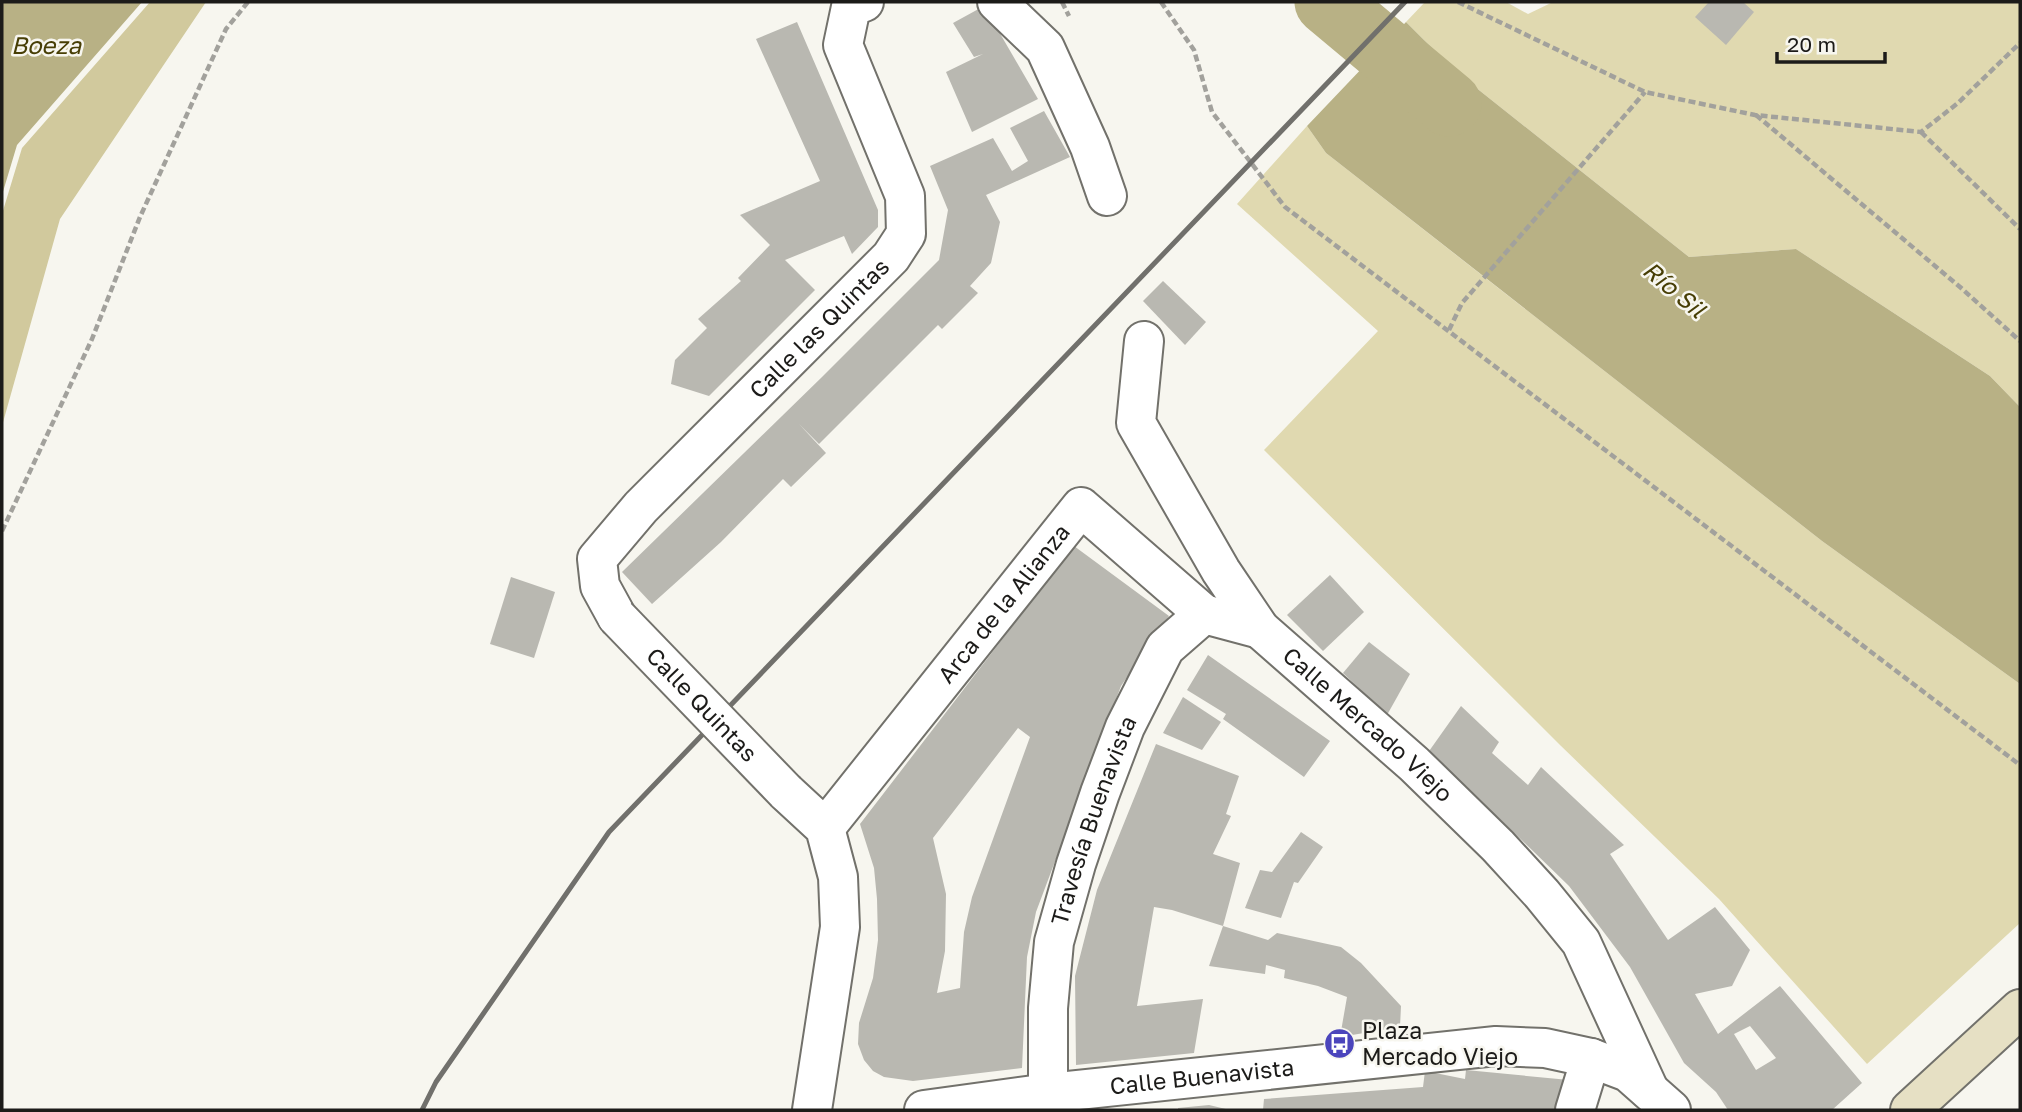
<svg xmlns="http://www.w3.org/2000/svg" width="2022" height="1112" viewBox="0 0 2022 1112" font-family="'Golos Text',sans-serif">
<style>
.green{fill:#e0d9b0}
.forest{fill:#d1c99d}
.water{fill:#b8b185}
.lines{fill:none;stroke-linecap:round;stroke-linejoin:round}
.river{stroke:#b8b185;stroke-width:65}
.building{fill:#b9b8b1;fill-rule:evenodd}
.street-casing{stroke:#72716b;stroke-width:42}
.secondary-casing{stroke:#72716b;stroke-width:42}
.path{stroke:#a2a19c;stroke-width:4.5;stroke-dasharray:7 3.5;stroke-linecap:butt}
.street{stroke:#fff;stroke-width:38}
.secondary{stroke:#e6e0c4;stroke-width:38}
.rail{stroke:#71706c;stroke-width:5}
.street-bridge-casing{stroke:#72716b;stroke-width:42;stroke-linecap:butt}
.street-bridge{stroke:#fff;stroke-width:38}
.labels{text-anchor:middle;stroke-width:5;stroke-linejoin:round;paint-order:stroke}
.street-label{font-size:23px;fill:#1c1b19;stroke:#f7f6ef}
.poi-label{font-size:23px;fill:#1c1b19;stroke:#f7f6ef;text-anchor:start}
.water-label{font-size:24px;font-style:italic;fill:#473e05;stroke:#f7f6ef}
</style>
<rect width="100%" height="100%" fill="#f7f6ef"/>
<g class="green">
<path d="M1425,2H1506L1528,14L1553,2H2020V407L1990,376L1796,249L1689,257L1455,71L1406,22Z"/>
<path d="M1307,126L1326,153L1474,269L1822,541L2020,684V923L1867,1064L1719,899L1560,745L1264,450L1378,331L1237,204Z"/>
</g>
<path class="forest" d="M150,2H206L60,219L2,426V214L22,148Z"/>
<g class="water">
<path d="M2,2H142L17,145L2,195Z"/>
<path d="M1406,22L1455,71L1689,257L1796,249L1990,376L2020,407V684L1822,541L1326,153L1307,126Z"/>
</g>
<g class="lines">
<path class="river" d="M1327,2L1449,104"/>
</g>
<g class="building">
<path d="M1709,2H1743L1754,12L1726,45L1695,17Z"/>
<path d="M984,6L1038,99L972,132L946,72L983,54L974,57L953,23Z"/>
<path d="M797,22L878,210V227L852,254L844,236L785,260L815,290L709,396L671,384L675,360L707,328L698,319L741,281L738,278L770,245L740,215L820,181L756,39Z"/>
<path d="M1044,111L1070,157L986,195L1000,222L991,263L970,286L978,293L942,329L938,325L819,444L799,424L826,453L791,487L783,479L721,542L652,604L622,572L822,377L939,260L948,210L930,166L993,138L1012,171L1028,161L1010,128Z"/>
<path d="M1163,281L1206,322L1185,345L1143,301Z"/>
<path d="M1074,546L1169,616L1121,686L1036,912L1027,957L1022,1068L913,1081L884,1077L873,1071L864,1060L858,1044L859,1023L873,978L878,940L877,899L874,868L860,824ZM1018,728L1030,737L972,897L964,932L960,988L937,993L945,951L946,894L933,838Z"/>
<path d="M1330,575L1364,612L1323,651L1287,615Z"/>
<path d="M511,577L555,592L534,658L490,644Z"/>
<path d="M1369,642L1410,674L1387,715L1343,673Z"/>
<path d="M1208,655L1330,741L1304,777L1223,719L1226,714L1187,690Z"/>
<path d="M1183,697L1221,722L1202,750L1163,733Z"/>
<path d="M1461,706L1499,742L1492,753L1528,785L1541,767L1624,845L1610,854L1668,940L1715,907L1750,950L1732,986L1695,994L1718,1034L1780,986L1862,1083L1832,1110H1728L1716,1092L1684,1063L1630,967L1569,886L1501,820L1427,754ZM1750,1026L1776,1058L1756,1070L1734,1034Z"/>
<path d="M1156,744L1239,776L1226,814L1231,816L1213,854L1240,863L1223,926L1172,910L1154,907L1137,1006L1203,999L1194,1053L1076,1065L1075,976L1097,890Z"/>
<path d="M1301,832L1323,847L1298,883L1294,882L1281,918L1245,908L1260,870L1272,872Z"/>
<path d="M1223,926L1268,940L1277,933L1341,947L1361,963L1401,1006L1400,1027L1340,1037L1347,997L1318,986L1284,978L1285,970L1266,965L1265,974L1209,966Z"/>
<path d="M1466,1070L1569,1080L1565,1110H1263L1264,1099L1423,1087L1425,1071L1465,1079Z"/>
<path d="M1209,1105L1230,1110H1178V1108Z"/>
</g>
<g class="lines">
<defs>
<g id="street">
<path d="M997,2L1045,48L1090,147L1107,196"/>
<path id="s1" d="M1144,341L1136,423L1221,571L1260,629L1414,764L1498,846L1542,894L1581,942L1649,1090"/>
<path id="s2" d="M617,617L600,586L597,559L641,507L891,257L906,234L905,196L843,45L851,7L864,2"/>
<path d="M786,792L825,828L838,877L840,927L812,1110"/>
<path id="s3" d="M825,828L1081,507L1204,614"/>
<path id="s4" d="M924,1110L1049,1093L1496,1046L1545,1048L1591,1058L1628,1072L1671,1110"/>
<path id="s5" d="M1048,1110V1008L1054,942L1076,864L1100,793L1125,727L1165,648L1204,614L1260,629"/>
<path d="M1575,1110L1591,1058"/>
</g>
<path id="secondary" d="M1910,1110L2020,1009"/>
</defs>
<use href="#street" class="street-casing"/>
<use href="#secondary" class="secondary-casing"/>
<g class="path">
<path d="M1062,2L1069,16"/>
<path d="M1161,2L1194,50L1212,112L1285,207L2020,765"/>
<path d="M1458,2L1645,92L1755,115L1921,132L1958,103L2020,43"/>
<path d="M1756,115L1960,287L2020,341"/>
<path d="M1921,132L2020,229"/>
<path d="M1449,330L1462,303L1645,92"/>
<path d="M2,531L92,339L140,217L226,29L248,2"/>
</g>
<use href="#street" class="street"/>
<use href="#secondary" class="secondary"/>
<path class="rail" d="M422,1110L436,1082L609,832L1405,2"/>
<defs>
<g id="street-bridge">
<path id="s6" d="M617,617L786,792"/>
</g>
</defs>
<use href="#street-bridge" class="street-bridge-casing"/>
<use href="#street-bridge" class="street-bridge"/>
</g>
<defs>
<symbol id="bus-disc" viewBox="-11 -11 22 22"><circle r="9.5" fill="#4b45bc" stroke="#f7f6ef"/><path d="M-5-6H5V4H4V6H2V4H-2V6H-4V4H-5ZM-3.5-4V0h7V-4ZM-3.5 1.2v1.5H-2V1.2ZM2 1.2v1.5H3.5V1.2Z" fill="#fff"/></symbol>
</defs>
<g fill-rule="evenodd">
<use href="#bus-disc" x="1322" y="1026" width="35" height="35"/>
</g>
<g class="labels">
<g class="street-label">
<text dy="8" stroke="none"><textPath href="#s2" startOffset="383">Calle las Quintas</textPath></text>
<text dy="8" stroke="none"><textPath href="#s3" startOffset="287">Arca de la Alianza</textPath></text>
<text dy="8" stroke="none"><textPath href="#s6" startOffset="122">Calle Quintas</textPath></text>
<text dy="8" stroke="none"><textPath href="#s1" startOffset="467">Calle Mercado Viejo</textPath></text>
<text dy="8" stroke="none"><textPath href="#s5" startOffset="296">Travesía Buenavista</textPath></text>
<text dy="8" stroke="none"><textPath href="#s4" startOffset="280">Calle Buenavista</textPath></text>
</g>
<g class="poi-label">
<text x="1362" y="1039">Plaza<tspan x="1362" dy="26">Mercado Viejo</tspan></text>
</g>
<g class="water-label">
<text x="46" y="54">Boeza</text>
<text transform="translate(1674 290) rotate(40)" y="8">Río Sil</text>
</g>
</g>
<rect width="2022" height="1112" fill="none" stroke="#1c1b19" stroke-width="7"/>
<path d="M1777 52v10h108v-10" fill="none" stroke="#1c1b19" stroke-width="3.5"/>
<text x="1787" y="52" font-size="21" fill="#1c1b19" stroke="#f7f6ef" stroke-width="5" paint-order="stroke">20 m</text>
</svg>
